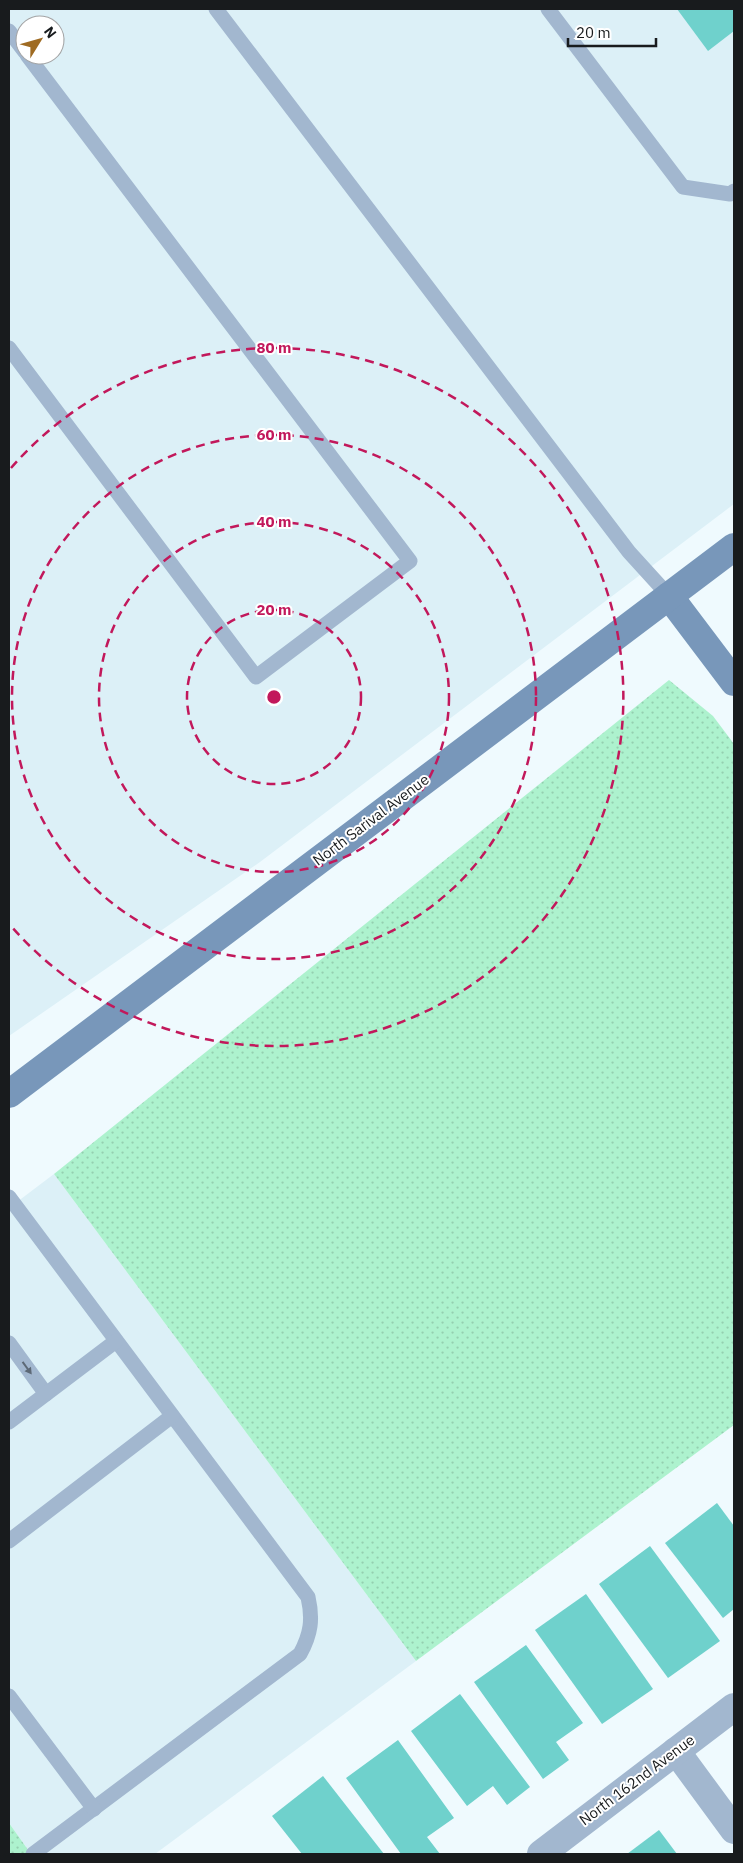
<svg xmlns="http://www.w3.org/2000/svg" width="743" height="1863" viewBox="0 0 743 1863" font-family="'IBM Plex Sans',sans-serif">
<style>
.built{fill:#dcf0f7;fill-rule:evenodd}
.grass{fill:url(#grass-dots)}
.building{fill:#6fd1cc}
.lines{fill:none;stroke-linecap:round;stroke-linejoin:round}
.lane{stroke:#a2b7cf;stroke-width:15}
.street{stroke:#a2b7cf;stroke-width:28}
.secondary{stroke:#7897ba;stroke-width:28}
.oneway{fill:#5d6976}
.ring{fill:none;stroke:#c2185b;stroke-width:2.5;stroke-dasharray:9 6}
.labels{text-anchor:middle;stroke-width:4;stroke-linejoin:round;paint-order:stroke}
.street-label{font-size:15px;fill:#181b1d;stroke:#fff}
.centre{fill:#c2185b;stroke:#fff;stroke-width:2.5}
.ring-label{font-size:15px;text-anchor:middle;font-weight:bold;fill:#c2185b;stroke:#fff;stroke-width:4;stroke-linejoin:round;paint-order:stroke}
</style>
<defs>
<pattern id="grass-dots" width="8" height="8" patternUnits="userSpaceOnUse" patternTransform="scale(1.25)"><rect width="8" height="8" fill="#adf2ce"/><path d="M2 2h.1M6 6h.1" fill="none" stroke="#94cfb0" stroke-width="1.8" stroke-linecap="round"/></pattern>
</defs>
<rect width="100%" height="100%" fill="#effafe"/>
<g class="built">
<path d="M9,9H734V504L260,862L9,1036ZM25,25H55V55H25Z"/>
<path d="M54,1174L416,1661L155,1854H31L9,1823V1208Z"/>
</g>
<g class="grass">
<path d="M669,680L713,716L734,744V1425L416,1661L54,1174Z"/>
<path d="M9,1823L31,1854H9Z"/>
</g>
<g class="building">
<path d="M677,9H734V31L708,51Z"/>
<path d="M717,1503L734,1526V1609L723,1618L665,1543Z"/>
<path d="M650,1546L720,1641L668,1678L599,1584Z"/>
<path d="M586,1594L653,1689L602,1724L535,1630Z"/>
<path d="M526,1645L583,1723L556,1742L569,1760L543,1779L474,1682Z"/>
<path d="M460,1694L530,1787L507,1805L493,1786L467,1806L411,1731Z"/>
<path d="M398,1740L454,1818L427,1837L440,1854H401L346,1778Z"/>
<path d="M323,1776L384,1854H302L272,1816Z"/>
<path d="M659,1830L677,1854H627Z"/>
</g>
<g class="lines">
<g class="lane">
<path d="M216,9L629,552L669,596"/>
<path d="M548,9L683,187L730,194L734,191"/>
<path d="M9,31L25,52"/>
<path d="M9,348L256,677L410,561L27,55"/>
<path d="M9,1197L308,1597C313,1619 311,1634 300,1654L33,1854"/>
<path d="M9,1343L46,1394"/>
<path d="M9,1422L116,1341"/>
<path d="M9,1541L172,1416"/>
<path d="M9,1696L94,1809"/>
</g>
<g class="street">
<path d="M676,1751L734,1830"/>
<path d="M541,1854L734,1707"/>
</g>
<g class="secondary">
<path d="M669,596L734,682"/>
<path d="M9,1094L734,547"/>
</g>
</g>
<defs><path id="oneway-solid" d="M-6-.8H1V-3.2L6.5 0L1 3.2V.8H-6Z" transform="scale(1.25)"/></defs>
<use class="oneway" href="#oneway-solid" transform="translate(27 1368) rotate(54)"/>
<g class="ring">
<circle cx="274" cy="697" r="87"/>
<circle cx="274" cy="697" r="175"/>
<circle cx="274" cy="697" r="262"/>
<path d="M11 468A349 349 0 1 1 11 926"/>
</g>
<g class="labels">
<g class="street-label">
<text transform="translate(371 820) rotate(-37)" y="5">North Sarival Avenue</text>
<text transform="translate(637 1780) rotate(-37)" y="5">North 162nd Avenue</text>
</g>
</g>
<circle cx="274" cy="697" r="8" class="centre"/>
<g class="ring-label">
<text x="274" y="353">80 m</text>
<text x="274" y="440">60 m</text>
<text x="274" y="527">40 m</text>
<text x="274" y="615">20 m</text>
</g>
<rect width="743" height="1863" fill="none" stroke="#181b1d" stroke-width="20"/>
<g transform="translate(40 40) rotate(53)"><circle r="24" fill="#ffffff" stroke="#a3a4a5"/>
<path d="M0-4L9 19L0 12L-9 19Z" fill="#9f6b22"/>
<text y="-8" font-size="14" font-weight="bold" text-anchor="middle" fill="#181b1d">N</text>
</g>
<path d="M568 38v8h88v-8" fill="none" stroke="#181b1d" stroke-width="2.5"/>
<text x="576" y="38" font-size="15" fill="#181b1d" stroke="#ffffff" stroke-width="4" paint-order="stroke">20 m</text>
</svg>
